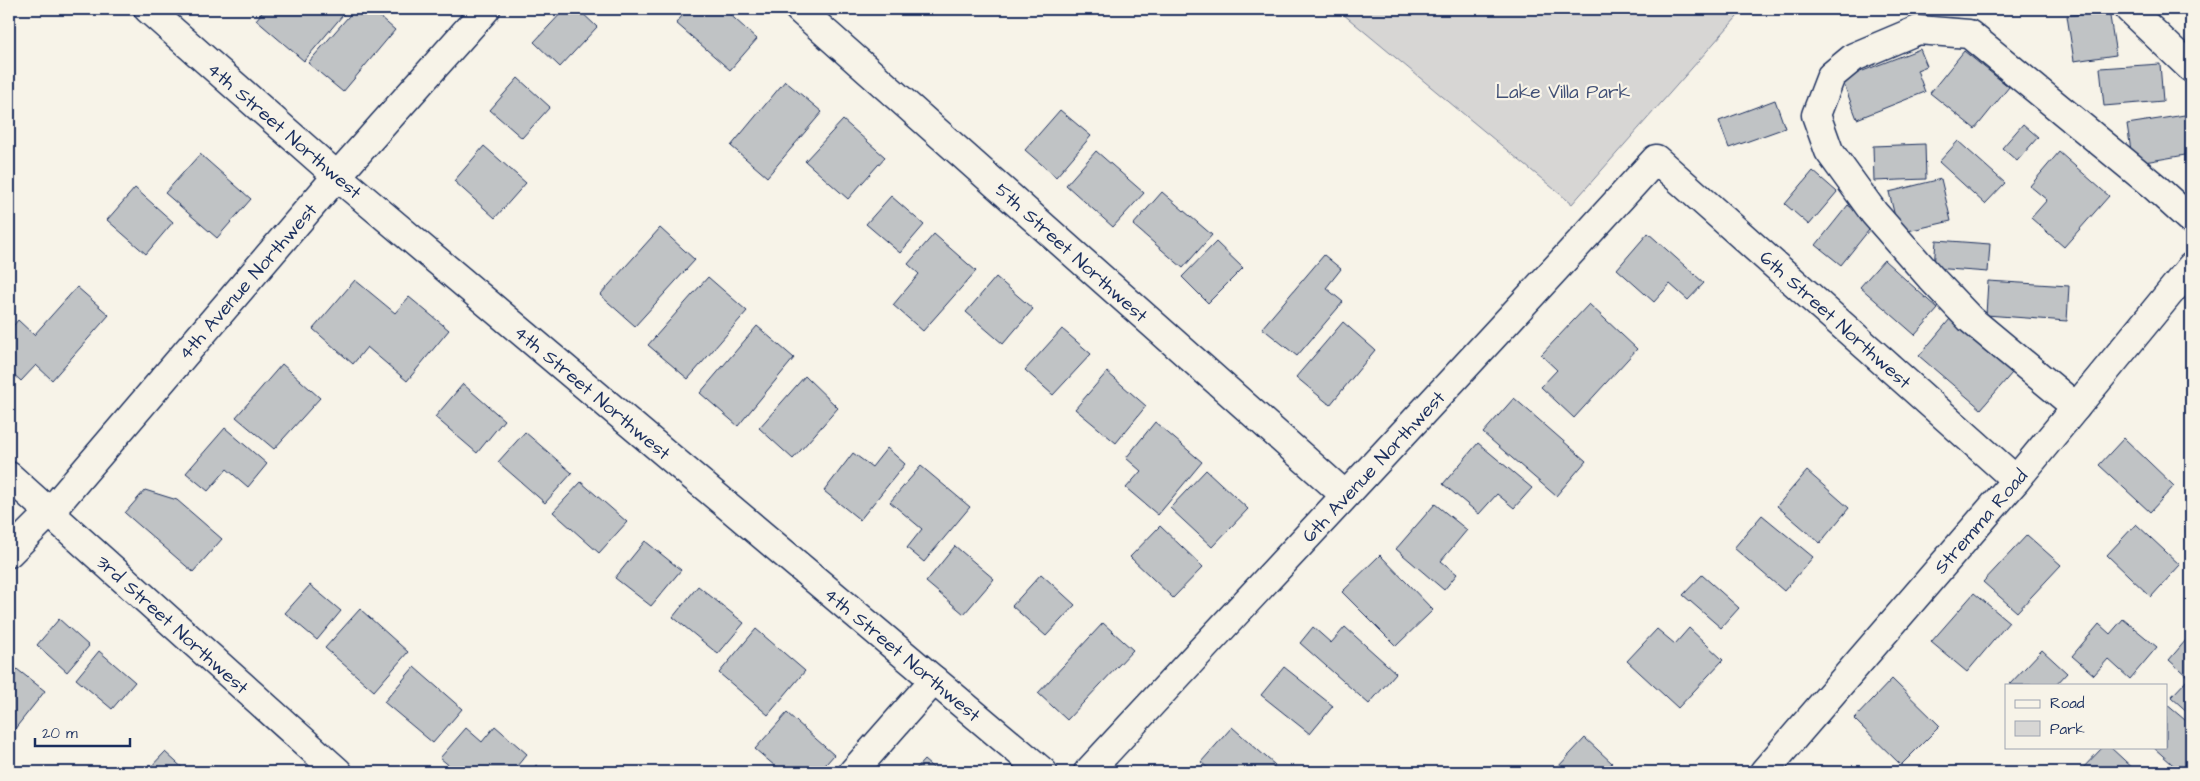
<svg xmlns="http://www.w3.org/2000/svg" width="2200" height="781" viewBox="0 0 2200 781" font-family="'Architects Daughter',sans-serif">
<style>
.green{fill:#d7d6d4;stroke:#798299}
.building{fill:#c0c3c5;stroke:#1b2f5e}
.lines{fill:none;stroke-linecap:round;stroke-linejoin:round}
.minor-casing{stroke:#1b2f5e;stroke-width:31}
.minor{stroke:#f7f3e8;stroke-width:28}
.labels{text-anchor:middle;stroke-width:4.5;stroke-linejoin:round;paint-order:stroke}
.park-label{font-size:19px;fill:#415076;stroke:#f7f3e8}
.street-label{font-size:19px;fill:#1b2f5e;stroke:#f7f3e8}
</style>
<rect width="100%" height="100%" fill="#f7f3e8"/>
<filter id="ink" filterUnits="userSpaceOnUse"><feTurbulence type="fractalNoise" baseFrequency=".02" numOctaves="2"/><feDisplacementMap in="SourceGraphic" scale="10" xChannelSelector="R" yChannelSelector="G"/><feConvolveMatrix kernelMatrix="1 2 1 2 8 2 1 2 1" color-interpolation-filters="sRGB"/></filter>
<g filter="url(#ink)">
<path class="green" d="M1337,9H1744L1572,204Z"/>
<g class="building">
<path d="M265,9H348L304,61L256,20Z"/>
<path d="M355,9H371L395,30L343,92L308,63Z"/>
<path d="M565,9H578L597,27L560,67L534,42Z"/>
<path d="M688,9H724L757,39L730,70L676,23Z"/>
<path d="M2109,10L2116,55L2074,61L2067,16Z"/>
<path d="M1920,49L1927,66L1917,70L1925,92L1857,119L1842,79Z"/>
<path d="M1964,51L2009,87L1975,129L1930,93Z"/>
<path d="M2160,64L2163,101L2104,106L2100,68Z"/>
<path d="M518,78L550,107L522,138L490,110Z"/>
<path d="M785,81L822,112L767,177L731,146Z"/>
<path d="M1775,100L1785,128L1729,148L1719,121Z"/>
<path d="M1060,110L1091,136L1056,177L1025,150Z"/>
<path d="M2191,114V154L2133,164L2127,124Z"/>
<path d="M843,120L885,157L848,199L805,161Z"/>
<path d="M2023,124L2038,137L2017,161L2002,148Z"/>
<path d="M1958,141L2005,183L1985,204L1939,162Z"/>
<path d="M1925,144L1926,179L1874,181L1873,146Z"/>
<path d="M484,146L526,183L495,218L454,181Z"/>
<path d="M1096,151L1144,193L1113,227L1066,185Z"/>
<path d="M2059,152L2109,196L2064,247L2031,218L2047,200L2030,186Z"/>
<path d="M200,154L251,199L217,238L165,193Z"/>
<path d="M1813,171L1837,192L1809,225L1785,204Z"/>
<path d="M1941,179L1951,221L1899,233L1889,192Z"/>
<path d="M135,188L173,222L146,254L107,220Z"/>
<path d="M1162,192L1212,235L1183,268L1133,225Z"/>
<path d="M891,196L924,225L900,253L866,224Z"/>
<path d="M1848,205L1873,225L1841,265L1816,245Z"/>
<path d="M660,228L695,260L635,326L600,295Z"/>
<path d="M1648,233L1704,283L1688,300L1670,284L1654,302L1617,269Z"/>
<path d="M934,234L976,271L923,331L893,305L919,274L908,264Z"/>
<path d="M1936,240L1990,244L1988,272L1934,268Z"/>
<path d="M1216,242L1243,268L1208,303L1182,277Z"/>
<path d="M1324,255L1341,269L1326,288L1343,302L1297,356L1262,328Z"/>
<path d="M1884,260L1938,309L1915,335L1860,287Z"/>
<path d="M708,277L747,311L688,379L648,345Z"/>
<path d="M996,277L1033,309L1003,344L966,312Z"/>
<path d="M355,280L395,313L409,297L449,330L407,381L367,347L353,364L313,329Z"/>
<path d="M1988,281L2069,286L2067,321L1986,315Z"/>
<path d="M77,287L109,315L52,380L36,365L21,381L9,370V331L18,320L34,335Z"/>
<path d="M1589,304L1637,349L1574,418L1541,387L1557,370L1541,355Z"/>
<path d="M1950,319L2012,373L1981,409L1919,356Z"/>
<path d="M1343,322L1375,350L1330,405L1296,377Z"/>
<path d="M757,326L794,358L738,426L700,393Z"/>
<path d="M1062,329L1091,354L1053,395L1025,370Z"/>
<path d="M282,364L320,398L274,449L236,417Z"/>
<path d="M1107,372L1146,406L1116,443L1075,409Z"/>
<path d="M805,376L838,408L793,459L759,428Z"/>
<path d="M463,384L504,420L477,453L435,417Z"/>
<path d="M1514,398L1586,461L1556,496L1483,433Z"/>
<path d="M1155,422L1202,462L1158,515L1126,488L1141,471L1126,458Z"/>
<path d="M225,428L267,464L248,487L227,469L208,491L186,473Z"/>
<path d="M525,432L572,473L545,503L498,462Z"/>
<path d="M2124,438L2174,486L2150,512L2099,465Z"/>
<path d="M1478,443L1532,488L1514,508L1497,494L1479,514L1443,484Z"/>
<path d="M887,448L905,464L860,520L824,491L853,453L872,467Z"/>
<path d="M921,466L970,507L924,562L907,548L922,529L890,502Z"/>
<path d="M1206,470L1248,509L1212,547L1170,508Z"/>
<path d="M1807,471L1849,508L1820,543L1777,506Z"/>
<path d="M581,482L627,522L599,553L553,512Z"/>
<path d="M145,490L177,500L222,539L193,572L125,513Z"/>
<path d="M1435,504L1467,530L1441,561L1457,574L1444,590L1396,549Z"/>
<path d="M1762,515L1813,557L1784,591L1734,548Z"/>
<path d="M2136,524L2180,565L2151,597L2107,555Z"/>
<path d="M1160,526L1203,567L1173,598L1130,557Z"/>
<path d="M2027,535L2061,565L2017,612L1983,582Z"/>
<path d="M645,541L681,570L651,606L615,578Z"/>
<path d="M955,546L994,579L964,614L926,582Z"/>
<path d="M1380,555L1433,610L1396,646L1342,592Z"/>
<path d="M1041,574L1075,605L1046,636L1012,606Z"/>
<path d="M1702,575L1739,608L1721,628L1683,595Z"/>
<path d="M310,585L341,611L317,640L285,613Z"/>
<path d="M698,586L744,623L718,654L673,617Z"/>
<path d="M1974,593L2009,622L1967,672L1931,642Z"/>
<path d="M360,609L408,652L374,691L325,648Z"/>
<path d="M59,619L89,646L67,672L37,645Z"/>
<path d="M2123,619L2157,647L2130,679L2108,659L2094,675L2072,656L2099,624L2110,634Z"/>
<path d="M1103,623L1133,650L1067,720L1038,693Z"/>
<path d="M1313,627L1331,643L1345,627L1396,673L1369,704L1300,643Z"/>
<path d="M1689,628L1723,660L1678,708L1627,661L1657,629L1675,644Z"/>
<path d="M756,629L805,671L768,715L719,673Z"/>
<path d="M2186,640L2191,644V715L2171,697L2189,678L2169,660Z"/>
<path d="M2042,650L2067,673L2056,685H2009Z"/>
<path d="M99,651L135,682L112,709L76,679Z"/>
<path d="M13,666L45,691L14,730L9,726V672Z"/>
<path d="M414,667L462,709L433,743L384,702Z"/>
<path d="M1284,667L1333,706L1310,734L1261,695Z"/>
<path d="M1892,679L1940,726L1901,765L1854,719Z"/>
<path d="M2166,704L2191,725V760L2181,772L2153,747H2166Z"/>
<path d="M787,713L834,755L819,772H782L755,749Z"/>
<path d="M495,726L527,754L512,772H457L440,758L466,728L482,742Z"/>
<path d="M1232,727L1275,765L1269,772H1212L1201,762Z"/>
<path d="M1585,738L1612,763L1603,772H1561L1557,768Z"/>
<path d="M2103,747H2110L2137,772H2079Z"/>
<path d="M165,752L187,772H146Z"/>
<path d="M924,760L938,772H913Z"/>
<path d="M536,765L544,772H530Z"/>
</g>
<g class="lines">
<defs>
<g id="minor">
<path d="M148,9L337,176L1043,772"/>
<path d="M799,9L1345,495"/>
<path d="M2129,9L2191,68"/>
<path d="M2076,407L1970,319L1931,278L1874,213L1829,151L1816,115L1831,76L1854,57L1918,30L1969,34L2155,187L2191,220"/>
<path d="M9,476L338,772"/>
<path d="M9,553L49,513L337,176L486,9"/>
<path d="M853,772L934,680"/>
<path d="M1088,772C1277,568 1469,365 1656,159L2016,480"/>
<path d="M1764,772L2016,480L2191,267"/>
</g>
</defs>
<use href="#minor" class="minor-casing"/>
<use href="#minor" class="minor"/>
</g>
</g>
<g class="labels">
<g class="park-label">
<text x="1563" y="98">Lake Villa Park</text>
</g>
<g class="street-label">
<text transform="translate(285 130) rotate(41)" y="7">4th Street Northwest</text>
<text transform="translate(1072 252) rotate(42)" y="7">5th Street Northwest</text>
<text transform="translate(247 281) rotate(-49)" y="7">4th Avenue Northwest</text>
<text transform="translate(1836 319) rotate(42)" y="7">6th Street Northwest</text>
<text transform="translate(593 392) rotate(40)" y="7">4th Street Northwest</text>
<text transform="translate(1373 466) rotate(-47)" y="7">6th Avenue Northwest</text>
<text transform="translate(1980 521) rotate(-49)" y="7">Stremma Road</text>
<text transform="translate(173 624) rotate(42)" y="7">3rd Street Northwest</text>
<text transform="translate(903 654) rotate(40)" y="7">4th Street Northwest</text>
</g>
</g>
<rect width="2200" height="781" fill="none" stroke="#f7f3e8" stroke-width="30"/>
<rect x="15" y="15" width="2170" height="751" fill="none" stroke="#1b2f5e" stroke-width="2" filter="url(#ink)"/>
<rect x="2005" y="684" width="162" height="65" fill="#f7f3e8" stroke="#9fa5b1"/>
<rect x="2015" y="700" width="25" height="8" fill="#f7f3e8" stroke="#9fa5b1"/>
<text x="2050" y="708" font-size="15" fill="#1b2f5e">Road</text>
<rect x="2015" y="721" width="25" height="15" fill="#d7d6d4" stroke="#9fa5b1"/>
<text x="2050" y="734" font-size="15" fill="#1b2f5e">Park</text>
<path d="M35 738v8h95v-8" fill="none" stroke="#1b2f5e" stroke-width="2.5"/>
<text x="42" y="738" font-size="15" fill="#1b2f5e" stroke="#f7f3e8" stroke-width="4" paint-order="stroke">20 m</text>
</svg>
